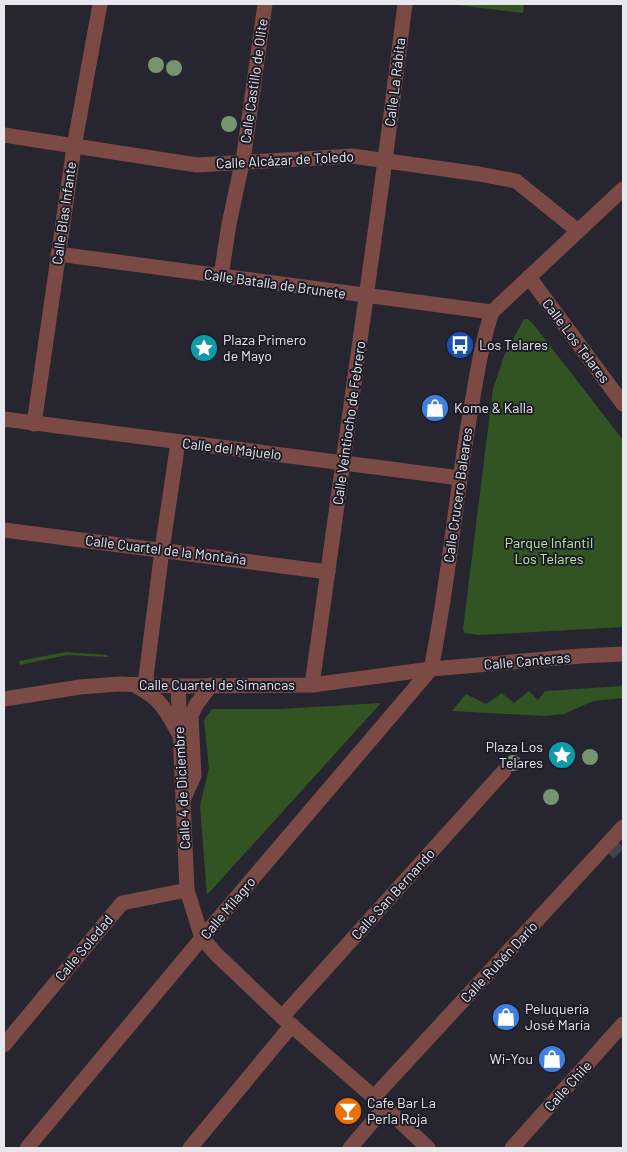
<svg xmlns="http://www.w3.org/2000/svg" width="627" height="1152" viewBox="0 0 627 1152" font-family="Barlow,sans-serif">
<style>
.green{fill:#325423}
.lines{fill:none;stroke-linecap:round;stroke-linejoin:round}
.minor-tunnel{stroke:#43424c;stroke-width:15;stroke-dasharray:15 8;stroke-linecap:butt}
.minor{stroke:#7b4a45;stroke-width:15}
.tree{fill:#76946d}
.labels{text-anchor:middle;stroke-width:4;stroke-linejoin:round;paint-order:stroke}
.street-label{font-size:14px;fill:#e7e7ee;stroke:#1d1c26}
.poi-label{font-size:14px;fill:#e7e7ee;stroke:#1d1c26;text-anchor:start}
.park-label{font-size:14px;fill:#b7ef9f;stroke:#1d1c26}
</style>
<rect width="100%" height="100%" fill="#262530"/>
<g class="green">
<path d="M449,4H524L523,13Z"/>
<path d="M524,319H528L534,325L623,440V627L479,635L465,633L463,629L493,389L504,356Z"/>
<path d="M66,652L107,655L108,657L67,655L20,665L19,661Z"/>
<path d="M623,686V698L593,701L564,714L544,716L452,711L466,694L486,704L502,693L514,703L529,691L538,700L545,691Z"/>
<path d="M381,703L207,895L200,806L209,768L204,720L212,709H280Z"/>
</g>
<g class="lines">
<path class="minor-tunnel" d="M608,843L623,857"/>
<g class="minor">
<path d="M4,135L197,165L352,156L479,174L516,181L578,231"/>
<path d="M58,254L492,312"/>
<path d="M221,276L229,224L244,154L265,4"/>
<path d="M529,277L623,404"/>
<path d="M4,419L460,478"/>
<path d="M34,424L74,147L100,4"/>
<path d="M4,530L328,572"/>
<path d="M431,669C448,587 455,503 469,420C476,382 480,348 492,312L623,189"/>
<path d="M145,685L162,550L178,442"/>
<path d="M312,685L385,161L405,4"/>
<path d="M136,686C160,698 165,709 178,732"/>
<path d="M178,686L187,890L202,938L216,954L282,1017L385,1107L428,1148"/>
<path d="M4,699L80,687L119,684L178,686L312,685L431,669L581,656L623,654"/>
<path d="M183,800L194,776L191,716L196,705L211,685"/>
<path d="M282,1017L504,771"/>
<path d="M4,1045L122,903L187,890"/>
<path d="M374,1097L623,827"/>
<path d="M27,1148L202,938L431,669"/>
<path d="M190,1148L292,1025"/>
<path d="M350,1148L385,1107"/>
<path d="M512,1148L623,1024"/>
</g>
</g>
<g class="tree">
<circle cx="156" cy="65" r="8"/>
<circle cx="174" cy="68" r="8"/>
<circle cx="229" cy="124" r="8"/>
<circle cx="590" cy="757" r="8"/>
<circle cx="513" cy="763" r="8"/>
<circle cx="551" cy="797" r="8"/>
</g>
<defs>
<symbol id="bus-disc" viewBox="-11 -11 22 22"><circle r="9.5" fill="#1a4fb4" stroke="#1d1c26"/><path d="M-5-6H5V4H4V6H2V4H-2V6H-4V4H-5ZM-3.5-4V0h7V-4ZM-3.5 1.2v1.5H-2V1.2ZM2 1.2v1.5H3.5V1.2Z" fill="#fff"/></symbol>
<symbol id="sight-disc" viewBox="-11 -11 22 22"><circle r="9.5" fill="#0f9aa8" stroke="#1d1c26"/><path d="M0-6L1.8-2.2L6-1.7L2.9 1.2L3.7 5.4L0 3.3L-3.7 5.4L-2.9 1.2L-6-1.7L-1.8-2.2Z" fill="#fff"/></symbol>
<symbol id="shop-disc" viewBox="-11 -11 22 22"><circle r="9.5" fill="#3f7fe0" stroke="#1d1c26"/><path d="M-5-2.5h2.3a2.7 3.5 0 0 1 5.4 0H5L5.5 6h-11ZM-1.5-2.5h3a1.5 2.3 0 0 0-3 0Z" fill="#fff"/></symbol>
<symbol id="bar-disc" viewBox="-11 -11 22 22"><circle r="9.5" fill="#e8710a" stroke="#1d1c26"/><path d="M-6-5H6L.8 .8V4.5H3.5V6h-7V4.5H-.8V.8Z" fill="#fff"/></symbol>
</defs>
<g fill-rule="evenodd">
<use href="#bus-disc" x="444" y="329" width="32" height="32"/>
<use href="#sight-disc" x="188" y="332" width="32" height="32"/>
<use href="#shop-disc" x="419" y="392" width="32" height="32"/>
<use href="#sight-disc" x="546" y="739" width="32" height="32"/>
<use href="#shop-disc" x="490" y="1001" width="32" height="32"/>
<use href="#shop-disc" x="536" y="1043" width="32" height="32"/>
<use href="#bar-disc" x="332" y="1095" width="32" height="32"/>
</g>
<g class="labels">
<g class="street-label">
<text transform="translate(254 81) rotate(-82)" y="5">Calle Castillo de Olite</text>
<text transform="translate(395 82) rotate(-83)" y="5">Calle La Rábita</text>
<text transform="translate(285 160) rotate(-3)" y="5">Calle Alcázar de Toledo</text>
<text transform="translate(64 213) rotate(-82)" y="5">Calle Blas Infante</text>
<text transform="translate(275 284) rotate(8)" y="5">Calle Batalla de Brunete</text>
<text transform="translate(576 341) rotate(53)" y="5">Calle Los Telares</text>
<text transform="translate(349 423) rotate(-82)" y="5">Calle Veintiocho de Febrero</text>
<text transform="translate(232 449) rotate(7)" y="5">Calle del Majuelo</text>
<text transform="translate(458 495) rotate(-82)" y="5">Calle Crucero Baleares</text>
<text transform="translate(166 550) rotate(7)" y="5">Calle Cuartel de la Montaña</text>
<text transform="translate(527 661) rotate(-5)" y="5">Calle Canteras</text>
<text x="217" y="690">Calle Cuartel de Simancas</text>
<text transform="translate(182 788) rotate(-93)" y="5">Calle 4 de Diciembre</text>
<text transform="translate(393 894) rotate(-48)" y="5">Calle San Bernando</text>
<text transform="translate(228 908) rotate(-50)" y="5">Calle Milagro</text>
<text transform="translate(84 948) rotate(-50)" y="5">Calle Soledad</text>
<text transform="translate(499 962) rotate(-47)" y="5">Calle Rubén Darío</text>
<text transform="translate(568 1086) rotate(-48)" y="5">Calle Chile</text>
</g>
<g class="poi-label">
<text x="223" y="345">Plaza Primero<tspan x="223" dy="16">de Mayo</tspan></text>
<text x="479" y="350">Los Telares</text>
<text x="454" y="413">Kome &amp; Kalla</text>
<text x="543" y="752" text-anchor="end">Plaza Los<tspan x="543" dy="16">Telares</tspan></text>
<text x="525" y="1014">Peluquería<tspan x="525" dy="16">José María</tspan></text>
<text x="533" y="1064" text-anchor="end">Wi-You</text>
<text x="367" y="1108">Cafe Bar La<tspan x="367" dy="16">Perla Roja</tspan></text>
</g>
<g class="park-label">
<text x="549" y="548">Parque Infantil<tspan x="549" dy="16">Los Telares</tspan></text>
</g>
</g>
<rect width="627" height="1152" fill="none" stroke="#e7e7ee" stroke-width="10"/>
</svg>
